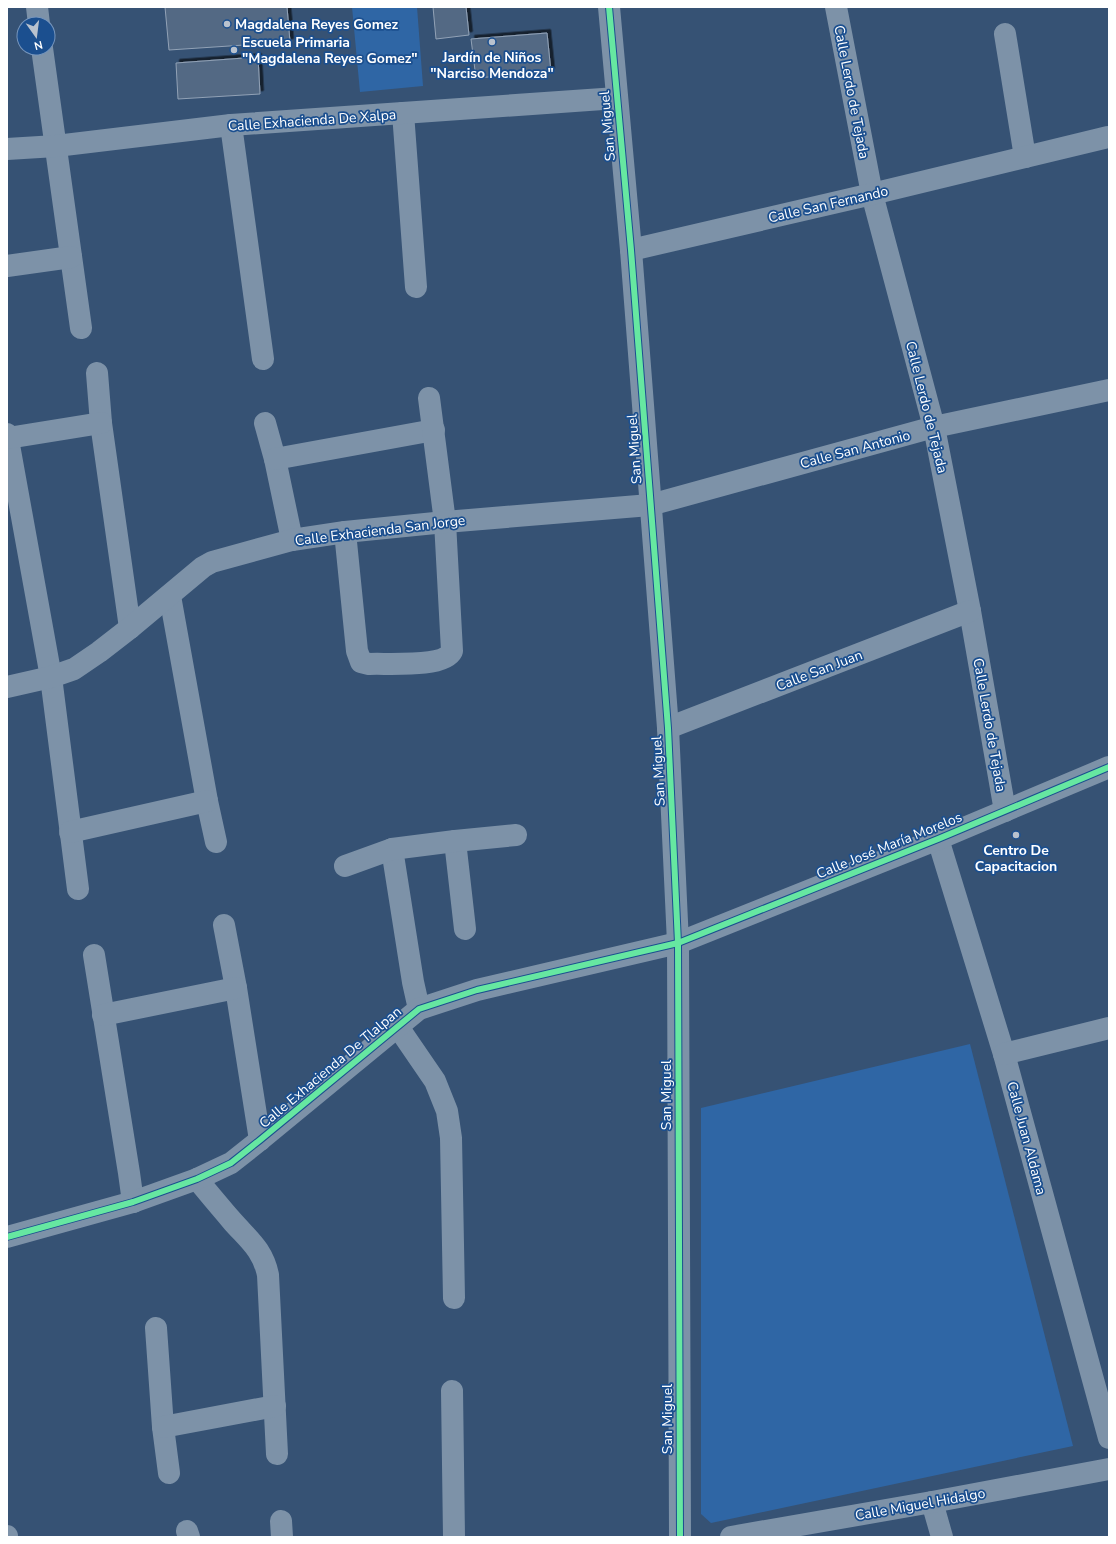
<svg xmlns="http://www.w3.org/2000/svg" width="1116" height="1544" viewBox="0 0 1116 1544" font-family="'Nunito Sans',sans-serif">
<style>
.green{fill:#2f66a5}
.building{fill:#526984;stroke:#92a2b6;filter:url(#shadow)}
.lines{fill:none;stroke-linecap:round;stroke-linejoin:round}
.minor{stroke:#7d92a8;stroke-width:22}
.cycleway-casing{stroke:#1b4f8f;stroke-width:8}
.cycleway{stroke:#66e7a1;stroke-width:6}
.poi-dot{fill:#b9c2ce;stroke:#1b4f8f;stroke-width:1.5}
.labels{text-anchor:middle;stroke-width:3.5;stroke-linejoin:round;paint-order:stroke}
.poi-label{font-size:14px;font-weight:bold;fill:#fff;stroke:#1b4f8f;text-anchor:start}
.street-label{font-size:14px;fill:#fff;stroke:#1b4f8f}
</style>
<defs>
<filter id="shadow"><feDropShadow dx="3.5" dy="-3.5" stdDeviation="0" flood-color="#0009"/></filter>
</defs>
<rect width="100%" height="100%" fill="#365274"/>
<g class="green">
<path d="M352,7H417L423,86L360,92Z"/>
<path d="M970,1044L1073,1446L711,1523L701,1514V1108Z"/>
</g>
<g class="building">
<path d="M165,7H287L290,42L169,50Z"/>
<path d="M433,7H466L469,35L436,39Z"/>
<path d="M547,33L551,72L476,78L471,39Z"/>
<path d="M258,57L260,94L178,99L176,63Z"/>
</g>
<g class="lines">
<g class="minor">
<path d="M37,7L39,24"/>
<path d="M609,7L631,250L668,728L678,943L680,1537"/>
<path d="M836,7L872,194L934,427L970,611L1005,811"/>
<path d="M1005,34L1025,157"/>
<path d="M42,48L81,328"/>
<path d="M403,113L416,287"/>
<path d="M231,125L263,359"/>
<path d="M7,149L56,146L231,125L617,98"/>
<path d="M631,250L872,194L1108,137"/>
<path d="M7,266L71,257"/>
<path d="M97,373L101,423L130,628"/>
<path d="M265,423L275,459L292,540"/>
<path d="M7,434L51,677L78,889"/>
<path d="M8,438L101,423"/>
<path d="M275,459L434,430"/>
<path d="M345,532L357,651L361,662L369,664C386,663 444,668 452,651L445,522L429,398"/>
<path d="M170,596L207,801L216,842"/>
<path d="M7,687L51,677L74,669L99,652L130,628L203,567L212,562L292,540L345,532L445,522L650,505L934,427L1109,390"/>
<path d="M668,728L970,611"/>
<path d="M70,832L207,801"/>
<path d="M938,839L1004,1054L1109,1438"/>
<path d="M455,841L465,929"/>
<path d="M392,849L413,982L419,1009"/>
<path d="M345,866L392,849L455,841L516,835"/>
<path d="M224,925L236,988L260,1140"/>
<path d="M94,955L129,1173L133,1202"/>
<path d="M103,1015L236,988"/>
<path d="M398,1027L435,1081L447,1111L451,1138L454,1298"/>
<path d="M1004,1054L1109,1028"/>
<path d="M197,1179C209,1194 221,1208 233,1222C249,1240 263,1250 268,1275L277,1454"/>
<path d="M7,1237L133,1202L197,1179L231,1163L260,1140L419,1009L477,990L678,943L938,839L1109,767"/>
<path d="M156,1328L163,1427L169,1473"/>
<path d="M452,1391L454,1537"/>
<path d="M163,1427L275,1406"/>
<path d="M932,1502L942,1537"/>
<path d="M281,1521L282,1537"/>
<path d="M187,1531L189,1537"/>
<path d="M7,1536V1537"/>
<path d="M731,1537L932,1502L1109,1469"/>
</g>
<defs>
<g id="cycleway">
<path d="M609,7L631,250L668,728L678,943L680,1537"/>
<path d="M7,1237L133,1202L197,1179L231,1163L260,1140L419,1009L477,990L678,943L938,839L1109,767"/>
</g>
</defs>
<use href="#cycleway" class="cycleway-casing"/>
<use href="#cycleway" class="cycleway"/>
</g>
<g class="poi-dot">
<circle cx="227" cy="24" r="4"/>
<circle cx="492" cy="42" r="4"/>
<circle cx="234" cy="50" r="4"/>
<circle cx="1016" cy="835" r="4"/>
</g>
<g class="labels">
<g class="poi-label">
<text x="235" y="29">Magdalena Reyes Gomez</text>
<text x="242" y="47">Escuela Primaria<tspan x="242" dy="16">"Magdalena Reyes Gomez"</tspan></text>
<text x="492" y="62" text-anchor="middle">Jardín de Niños<tspan x="492" dy="16">"Narciso Mendoza"</tspan></text>
<text x="1016" y="855" text-anchor="middle">Centro De<tspan x="1016" dy="16">Capacitacion</tspan></text>
</g>
<g class="street-label">
<text transform="translate(852 92) rotate(79)" y="5">Calle Lerdo de Tejada</text>
<text transform="translate(312 120) rotate(-4)" y="5">Calle Exhacienda De Xalpa</text>
<text transform="translate(607 126) rotate(-95)" y="5">San Miguel</text>
<text transform="translate(828 204) rotate(-13)" y="5">Calle San Fernando</text>
<text transform="translate(927 407) rotate(76)" y="5">Calle Lerdo de Tejada</text>
<text transform="translate(634 449) rotate(-94)" y="5">San Miguel</text>
<text transform="translate(855 449) rotate(-15)" y="5">Calle San Antonio</text>
<text transform="translate(380 530) rotate(-7)" y="5">Calle Exhacienda San Jorge</text>
<text transform="translate(819 670) rotate(-21)" y="5">Calle San Juan</text>
<text transform="translate(990 725) rotate(80)" y="5">Calle Lerdo de Tejada</text>
<text transform="translate(658 771) rotate(-93)" y="5">San Miguel</text>
<text transform="translate(889 845) rotate(-22)" y="5">Calle José María Morelos</text>
<text transform="translate(330 1067) rotate(-40)" y="5">Calle Exhacienda De Tlalpan</text>
<text transform="translate(666 1095) rotate(-90)" y="5">San Miguel</text>
<text transform="translate(1027 1138) rotate(75)" y="5">Calle Juan Aldama</text>
<text transform="translate(667 1419) rotate(-90)" y="5">San Miguel</text>
<text transform="translate(920 1504) rotate(-10)" y="5">Calle Miguel Hidalgo</text>
</g>
</g>
<rect width="1116" height="1544" fill="none" stroke="#ffffff" stroke-width="16"/>
<g transform="translate(36 36) rotate(166)"><circle r="19" fill="#1b4f8f" stroke="#7695bc"/>
<path d="M0-3L7 15L0 10L-7 15Z" fill="#b9c2ce"/>
<text y="-6" font-size="11" font-weight="bold" text-anchor="middle" fill="#ffffff">N</text>
</g>
</svg>
